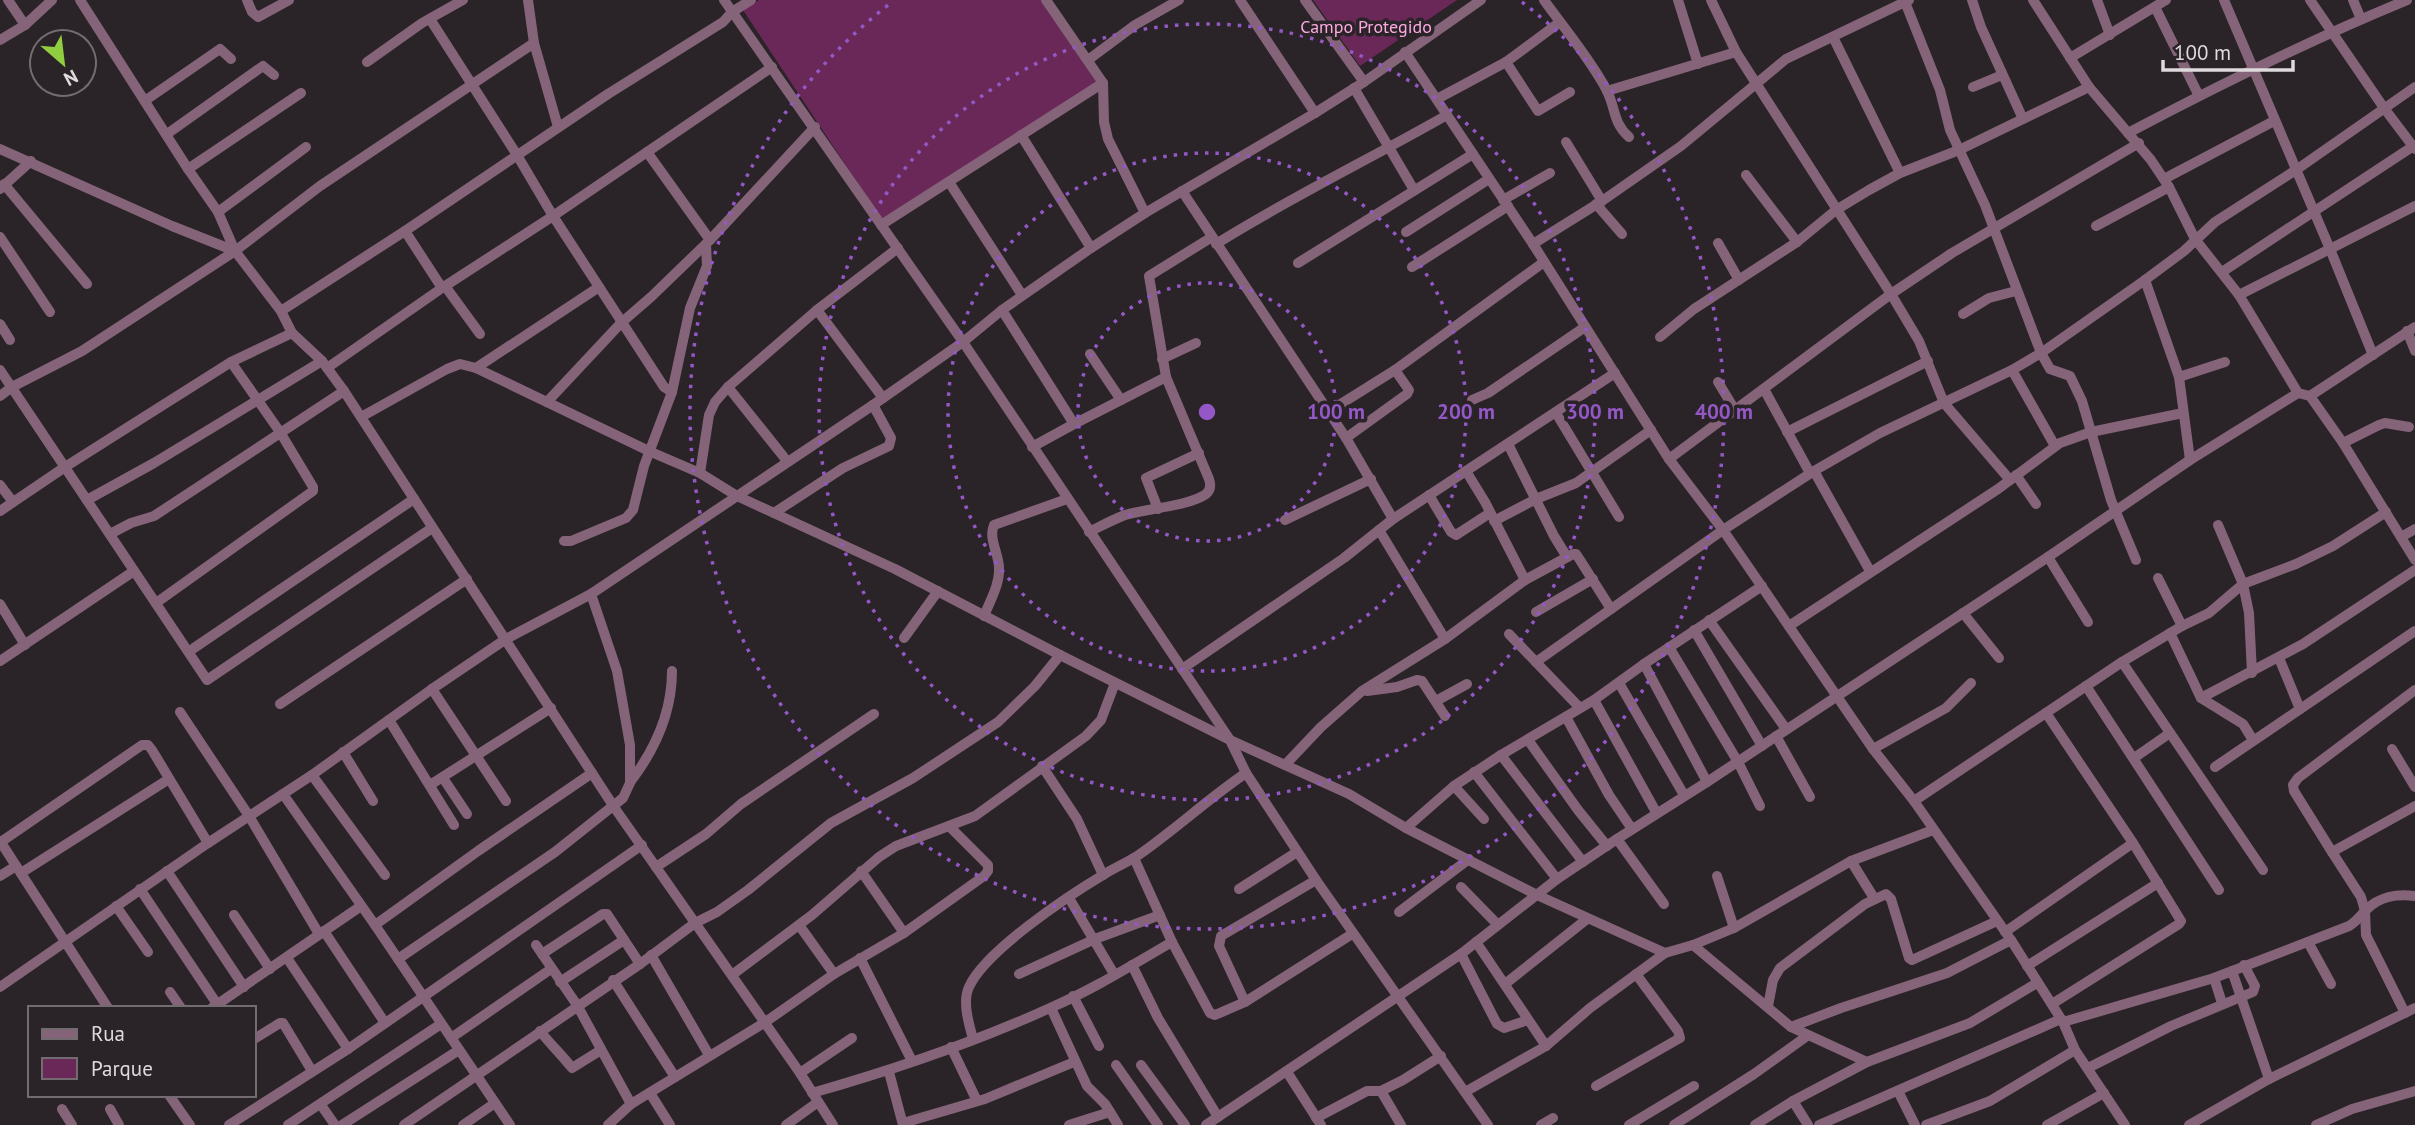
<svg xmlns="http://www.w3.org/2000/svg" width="2415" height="1125" viewBox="0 0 2415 1125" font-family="'PT Sans',sans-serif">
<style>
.green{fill:#6a2858}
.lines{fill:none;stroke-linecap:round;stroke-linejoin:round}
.minor{stroke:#856479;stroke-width:10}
.ring{fill:none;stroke:#9458c6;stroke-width:3.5;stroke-dasharray:3.5 7}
.labels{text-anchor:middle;stroke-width:7;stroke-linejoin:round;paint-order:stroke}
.park-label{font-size:18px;fill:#fcaae1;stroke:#2a2327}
.centre{fill:#9458c6;stroke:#2a2327;stroke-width:3.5}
.ring-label{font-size:21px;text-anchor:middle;font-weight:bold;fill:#9458c6;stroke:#2a2327;stroke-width:7;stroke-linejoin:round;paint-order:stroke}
</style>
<rect width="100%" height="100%" fill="#2a2327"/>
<g class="green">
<path d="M759,0H1042L1101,86L886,226L743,10Z"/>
<path d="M1313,0H1457L1360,66Z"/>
</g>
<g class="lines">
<g class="minor">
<path d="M8,0L25,25"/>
<path d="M80,0L188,169L218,212L235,251L281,311L292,333L322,361L344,391L614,807L800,1073L833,1125"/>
<path d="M247,0L252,12L258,17L289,0"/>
<path d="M528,0L534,43L558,127"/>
<path d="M724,0L963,342L1230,740L1246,773L1316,880L1488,1125"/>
<path d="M1046,0L1103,83L1104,122L1108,139L1145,213"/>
<path d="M1240,0L1315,113"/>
<path d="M1305,0L1364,82"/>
<path d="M1544,0C1564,28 1591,60 1606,89C1616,107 1612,122 1629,137"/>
<path d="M1678,0L1698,64"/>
<path d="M1711,0L1736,52L1891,294L1919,341L1944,403L2010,480"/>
<path d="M1972,0L1981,27L2023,119"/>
<path d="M2033,0L2089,87L2151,160L2169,187L2195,239L2239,295L2298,393L2310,396L2343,443L2415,560"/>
<path d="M2097,0L2110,35"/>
<path d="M2224,0L2330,249L2373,355"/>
<path d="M2310,0L2384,108L2415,149"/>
<path d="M2353,0L2361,19"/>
<path d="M1905,2L1940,90L1950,130L1985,205L2041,353L2050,369L2070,376L2082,401L2111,500L2136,560"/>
<path d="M2155,7L2199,96"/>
<path d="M430,19L517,155L553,216L664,387L672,392"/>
<path d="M1833,37L1900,173"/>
<path d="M0,40L25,25L52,0"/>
<path d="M1405,52L1533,244L1669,459L1723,530L1873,749L1914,801L2011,940L2063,1022L2075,1050L2125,1125"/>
<path d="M2070,58L2166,0"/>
<path d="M1088,60L1135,25L1179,0"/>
<path d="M367,62L422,23L463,0"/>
<path d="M1506,62L1538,111L1570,92"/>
<path d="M1973,87L2002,75"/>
<path d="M1354,88L1414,190"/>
<path d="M1607,91L1736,52"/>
<path d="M1437,99L1506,62L1560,22"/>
<path d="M146,100L220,49L231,59"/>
<path d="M2128,133C2219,85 2312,39 2407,0"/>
<path d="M167,134L263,66L274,75"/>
<path d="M1021,135L1091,248"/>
<path d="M1566,142L1602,201"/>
<path d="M0,149L172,226L235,251"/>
<path d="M647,152L710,240"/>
<path d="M188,169L301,93"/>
<path d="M1746,175L1797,242"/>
<path d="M2164,179L2274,121"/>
<path d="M949,182L1022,295"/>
<path d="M4,184L87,284"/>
<path d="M0,189L31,161"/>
<path d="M1182,191L1346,438L1393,519"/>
<path d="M1503,200L1550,173"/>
<path d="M1596,204L1622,234"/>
<path d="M218,212L306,147"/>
<path d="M881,225L1103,83"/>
<path d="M2096,226L2169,187"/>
<path d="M405,231L442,288"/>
<path d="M1406,232L1489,179"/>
<path d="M0,237L50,312"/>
<path d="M1718,243L1739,280"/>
<path d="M1216,244C1291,197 1370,159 1447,115"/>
<path d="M1533,244L1602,201L1681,146L1786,59L1909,0"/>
<path d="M1298,263L1473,154"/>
<path d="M1412,267L1508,206"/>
<path d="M2222,272L2415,145"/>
<path d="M2145,280L2179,377L2190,460"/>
<path d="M445,286L480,334"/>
<path d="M2239,295L2415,206"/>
<path d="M817,310L883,398"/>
<path d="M1002,310L1074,424L1032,447"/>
<path d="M281,311L405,231L608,94L723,22L732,12L751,0"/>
<path d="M1963,314L1989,298L2016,291"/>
<path d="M0,324L10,340"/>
<path d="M2407,331L2415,351"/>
<path d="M1660,337L1694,309L1797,242L1836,210L1869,190L1900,173L1959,150L2089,87"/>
<path d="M1090,354L1121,400"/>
<path d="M1162,359L1196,343"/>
<path d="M327,368L442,288L553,216L772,67"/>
<path d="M476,368L599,287"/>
<path d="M0,370L207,680L432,528"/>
<path d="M2012,370L2055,446"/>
<path d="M2179,377L2225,362"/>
<path d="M1718,382L1735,410"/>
<path d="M728,387L787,461"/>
<path d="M1764,389L1810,473"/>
<path d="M0,396L12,387L82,351L235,251L320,186L534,43"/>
<path d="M2310,396L2415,327"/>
<path d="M1472,400L1488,393L1585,327"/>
<path d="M547,402L621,323L651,297L710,240L815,127"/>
<path d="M1328,412L1395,370L1544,262"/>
<path d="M1556,413L1619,517"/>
<path d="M361,417L447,369L460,364L476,368L651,452L700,473L737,496L895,569L1060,655L1230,740L1349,794L1406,828L1537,895L1665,953"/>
<path d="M1074,424L1166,377"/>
<path d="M1787,432L1928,361"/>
<path d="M1346,438L1407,394L1409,390L1395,370"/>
<path d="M2343,443L2379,425L2385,423L2409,427"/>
<path d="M1508,444L1554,536L1567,557"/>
<path d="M1669,459L1891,294L1952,253L2139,143"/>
<path d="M1466,471L1485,502L1525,580"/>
<path d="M1814,471L1870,571"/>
<path d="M700,473L709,415L715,402L728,387L817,310L898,248"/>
<path d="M2016,475L2036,504"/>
<path d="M0,485L13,502"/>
<path d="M1429,495L1451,532L1456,535L1490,513"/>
<path d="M87,500L154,463L322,361"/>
<path d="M1158,509L1146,478L1199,453"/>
<path d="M0,511L65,467L231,362L292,333"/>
<path d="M774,513L843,468L889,446L891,438L873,405"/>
<path d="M1285,520L1371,479"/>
<path d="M1494,521L1536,499L1576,483L1651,430"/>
<path d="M2218,525L2243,584L2249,613L2252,673"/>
<path d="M1379,530L1445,639"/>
<path d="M1089,532C1101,526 1112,520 1125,515C1144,509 1190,506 1206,494C1211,490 1211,485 1209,479L1166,377L1149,276L1212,237"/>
<path d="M110,534L131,523L154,516L344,391"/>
<path d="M2401,537L2415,529"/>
<path d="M564,541H571L626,518L633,510L644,466L672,392L690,308L707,266L706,244"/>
<path d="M2048,557L2088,622"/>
<path d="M2158,578L2182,626"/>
<path d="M156,603L313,491V487L280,432L231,362"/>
<path d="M0,604L25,645"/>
<path d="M1536,612L1593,579"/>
<path d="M1963,613L1999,658"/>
<path d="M984,616C990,601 1000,584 999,568C999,554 988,538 994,525L1067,499"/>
<path d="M1709,620L1786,729"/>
<path d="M1789,626L1998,489L2060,443L2091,432L2183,413"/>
<path d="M1694,630L1762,746"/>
<path d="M2170,633L2201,698L2303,644L2415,570"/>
<path d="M1509,634L1580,708"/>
<path d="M904,638L938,591"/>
<path d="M1669,647L1738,762L1760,806"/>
<path d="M194,648L414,499"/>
<path d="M2279,658L2300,709"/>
<path d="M0,661L134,571"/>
<path d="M1536,662L1723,530L1814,471L1880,433L2012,370L2041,353L2145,280L2184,251L2215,222L2296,170L2415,87"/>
<path d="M2122,662L2263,870"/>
<path d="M1644,664L1707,782"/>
<path d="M1182,669L1344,558L1393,519L1615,373"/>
<path d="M1619,683L1684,795"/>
<path d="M2086,686L2219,890"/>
<path d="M432,689L506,801"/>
<path d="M2415,690L2298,778L2293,785L2294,791L2332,852L2415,806"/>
<path d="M1367,691L1397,687L1417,680L1422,681L1445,716"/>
<path d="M2201,698L2243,724L2253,740"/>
<path d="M1594,700L1656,812"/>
<path d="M1436,701L1467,684"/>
<path d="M280,704L467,579"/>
<path d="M180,712L249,816L319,934"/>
<path d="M2046,713L2133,843L2181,921L2179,924L2052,1004"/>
<path d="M1566,717L1609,795L1632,829"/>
<path d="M389,720L454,825"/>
<path d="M1776,736L1810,797"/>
<path d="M1528,740L1578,810L1607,846"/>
<path d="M1873,749L1946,708L1971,683"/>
<path d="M2392,749L2415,787"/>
<path d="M343,752L373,801"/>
<path d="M1501,755L1583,862"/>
<path d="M2134,758L2170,733"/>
<path d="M1285,765L1321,727L1362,691L1445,639L1525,580L1573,554H1576L1580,560L1611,609"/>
<path d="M1042,766L1077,819L1103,875"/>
<path d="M2215,767L2415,631"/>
<path d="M1474,772L1557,879"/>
<path d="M312,775L385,875"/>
<path d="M443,778L467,814"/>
<path d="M631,781C656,748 672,712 672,671"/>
<path d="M430,785L551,708"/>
<path d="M1454,786L1484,819"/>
<path d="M283,794L375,925L510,1125"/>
<path d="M1914,801L2122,662L2182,626L2209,613L2243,584L2296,564L2333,546L2386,512"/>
<path d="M1406,828L1454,786L1501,755L1594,700L1644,664L1762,586"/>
<path d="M1617,839L1664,904"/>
<path d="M0,841L108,1008"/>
<path d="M1,842L142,745H148L152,750L208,843"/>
<path d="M2332,852L2361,897L2365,911L2366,935L2405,1013"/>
<path d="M1134,858L1172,942L1210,1013L1215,1015L1245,1002L1352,934"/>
<path d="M1851,861L1874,898"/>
<path d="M656,867L706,834L741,804L874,714"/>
<path d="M167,871L244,987"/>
<path d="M861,871L904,933"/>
<path d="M21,873L169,779"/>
<path d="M0,876L16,866"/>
<path d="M1717,876L1734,928"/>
<path d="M1461,887L1498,925"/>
<path d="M140,889L217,1004"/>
<path d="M1239,889L1297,852"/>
<path d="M1069,898L1114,974"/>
<path d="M116,906L148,952"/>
<path d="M1399,912L1469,859"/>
<path d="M234,915L270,969"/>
<path d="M375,925L478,851L592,773"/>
<path d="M799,925L834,974"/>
<path d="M324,931L385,1023"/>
<path d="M2005,932L2133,843"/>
<path d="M1476,942L1546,1046"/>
<path d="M2308,942L2331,984"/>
<path d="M536,945L577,1005L631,1104"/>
<path d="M1693,945L1791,1027L1867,1062L1970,1023L2037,983"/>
<path d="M542,954L603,914H607L640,964"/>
<path d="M1461,954L1497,1024L1504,1028L1528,1020"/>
<path d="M651,955L709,1055"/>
<path d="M287,958L348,1049"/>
<path d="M860,958L912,1061"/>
<path d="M398,959L555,852L623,798L630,783V745L617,671L591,594"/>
<path d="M1132,965L1158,1018L1218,1117"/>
<path d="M2027,966L2158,883"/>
<path d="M2232,971L2269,1079"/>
<path d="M1019,974L1095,939L1160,915"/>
<path d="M732,975L812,915L879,857L896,846L975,816L1086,736L1101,720L1115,683"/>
<path d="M2214,978L2222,1003"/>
<path d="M613,980L675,1077"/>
<path d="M560,982L624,940"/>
<path d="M1505,984L1587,919"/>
<path d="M0,987L208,843L312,775L432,689L506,639L591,594L873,405L963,342L1002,310L1091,248L1145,213L1315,113L1364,82L1481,0"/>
<path d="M170,992L181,1008"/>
<path d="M1073,996L1099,1046"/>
<path d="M1245,1002L1219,946L1221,936L1316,880"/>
<path d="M1768,1006L1773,980L1780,968L1865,904L1886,894L1891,899L1909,958L1912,960L1997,921"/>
<path d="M212,1008L361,906"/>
<path d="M1051,1008L1087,1086L1105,1104L1118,1125"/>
<path d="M2063,1022L2214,978L2349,926C2357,921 2360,916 2366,910C2380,896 2396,894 2415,896"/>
<path d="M1791,1027L1841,1008L1947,973L2011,940"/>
<path d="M540,1031C550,1044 562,1055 572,1068L601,1050"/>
<path d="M451,1038L551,969"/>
<path d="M254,1039L280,1023H283L312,1071"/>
<path d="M973,1039C969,1024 962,1002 969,987C985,951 1068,896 1103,875C1115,867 1129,862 1140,854C1177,828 1209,798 1246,773"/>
<path d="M951,1047L977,1101"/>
<path d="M1116,1065L1158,1125"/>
<path d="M1141,1065L1185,1125"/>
<path d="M2088,1068L2171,1026L2253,992L2255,986L2244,965"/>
<path d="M889,1072L903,1125"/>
<path d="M1287,1072L1321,1125"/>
<path d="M800,1073L852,1038"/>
<path d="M1596,1086L1680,1038L1678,1031L1636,974"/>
<path d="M1381,1091L1401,1125"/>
<path d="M1898,1091L1915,1125"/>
<path d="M1465,1092L1546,1046L1590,1008L1665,953L1693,945L1734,928L1851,861L1933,830"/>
<path d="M650,1093L670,1125"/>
<path d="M812,1093C893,1070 973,1043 1050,1008C1092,990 1132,965 1172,942"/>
<path d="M169,1095L190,1125"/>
<path d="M1793,1101L1808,1125"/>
<path d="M321,1105L335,1125"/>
<path d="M62,1109L72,1125"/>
<path d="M110,1109L119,1125"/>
<path d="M1316,1118L1367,1091H1381L1403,1080L1441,1056"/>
<path d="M903,1123L985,1099L1074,1062"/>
<path d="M229,1125L348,1049L642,845"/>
<path d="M288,1125L441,1024"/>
<path d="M342,1125L459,1050"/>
<path d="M404,1125L640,964L695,923L717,912L748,890L831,823L913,778L998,722L1035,686L1060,655"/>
<path d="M463,1125L495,1103"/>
<path d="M608,1125L631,1104L764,1023L834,974L904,933L984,876L988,871V865L949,826"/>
<path d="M786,1125L818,1102"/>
<path d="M1069,1125L1110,1112"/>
<path d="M1206,1125L1461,954L1557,879L1617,839L1707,782L2048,557L2190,460L2298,393"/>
<path d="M1541,1125L1553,1118"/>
<path d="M1629,1125L1694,1086"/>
<path d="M1674,1125L1754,1074L1807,1036"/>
<path d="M1755,1125L1793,1101L1867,1062"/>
<path d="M1819,1125L2061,1019"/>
<path d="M1926,1125L1990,1101L2075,1050"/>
<path d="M2047,1125L2104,1093"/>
<path d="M2189,1125L2269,1079L2415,1008"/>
<path d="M2316,1125L2352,1109L2415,1091"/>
</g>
</g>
<g class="ring">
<circle cx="1207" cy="412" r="129"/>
<circle cx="1207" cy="412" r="259"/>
<circle cx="1207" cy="412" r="388"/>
<path d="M1522 2A517 517 0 1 1 892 2"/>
</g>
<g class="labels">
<g class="park-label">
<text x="1366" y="33">Campo Protegido</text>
</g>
</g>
<circle cx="1207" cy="412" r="10" class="centre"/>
<g class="ring-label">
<text x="1336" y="419">100 m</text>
<text x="1466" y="419">200 m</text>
<text x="1595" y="419">300 m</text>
<text x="1724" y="419">400 m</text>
</g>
<rect x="28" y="1006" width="228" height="91" fill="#2a2327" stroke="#726c70" stroke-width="2"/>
<rect x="42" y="1029" width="35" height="10" fill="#856479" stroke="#726c70" stroke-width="2"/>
<text x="91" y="1041" font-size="21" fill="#dfdadd">Rua</text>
<rect x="42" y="1058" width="35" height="21" fill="#6a2858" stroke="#726c70" stroke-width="2"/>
<text x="91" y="1076" font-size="21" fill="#dfdadd">Parque</text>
<g transform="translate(63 63) rotate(152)"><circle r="33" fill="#2a2327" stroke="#726c70" stroke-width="2"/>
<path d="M0-5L12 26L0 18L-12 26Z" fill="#90cd40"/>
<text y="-10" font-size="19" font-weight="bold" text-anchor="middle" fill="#dfdadd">N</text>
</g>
<path d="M2163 60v10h130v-10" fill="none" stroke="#dfdadd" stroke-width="3.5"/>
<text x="2174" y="60" font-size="21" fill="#dfdadd" stroke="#2a2327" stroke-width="5" paint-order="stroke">100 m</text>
</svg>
